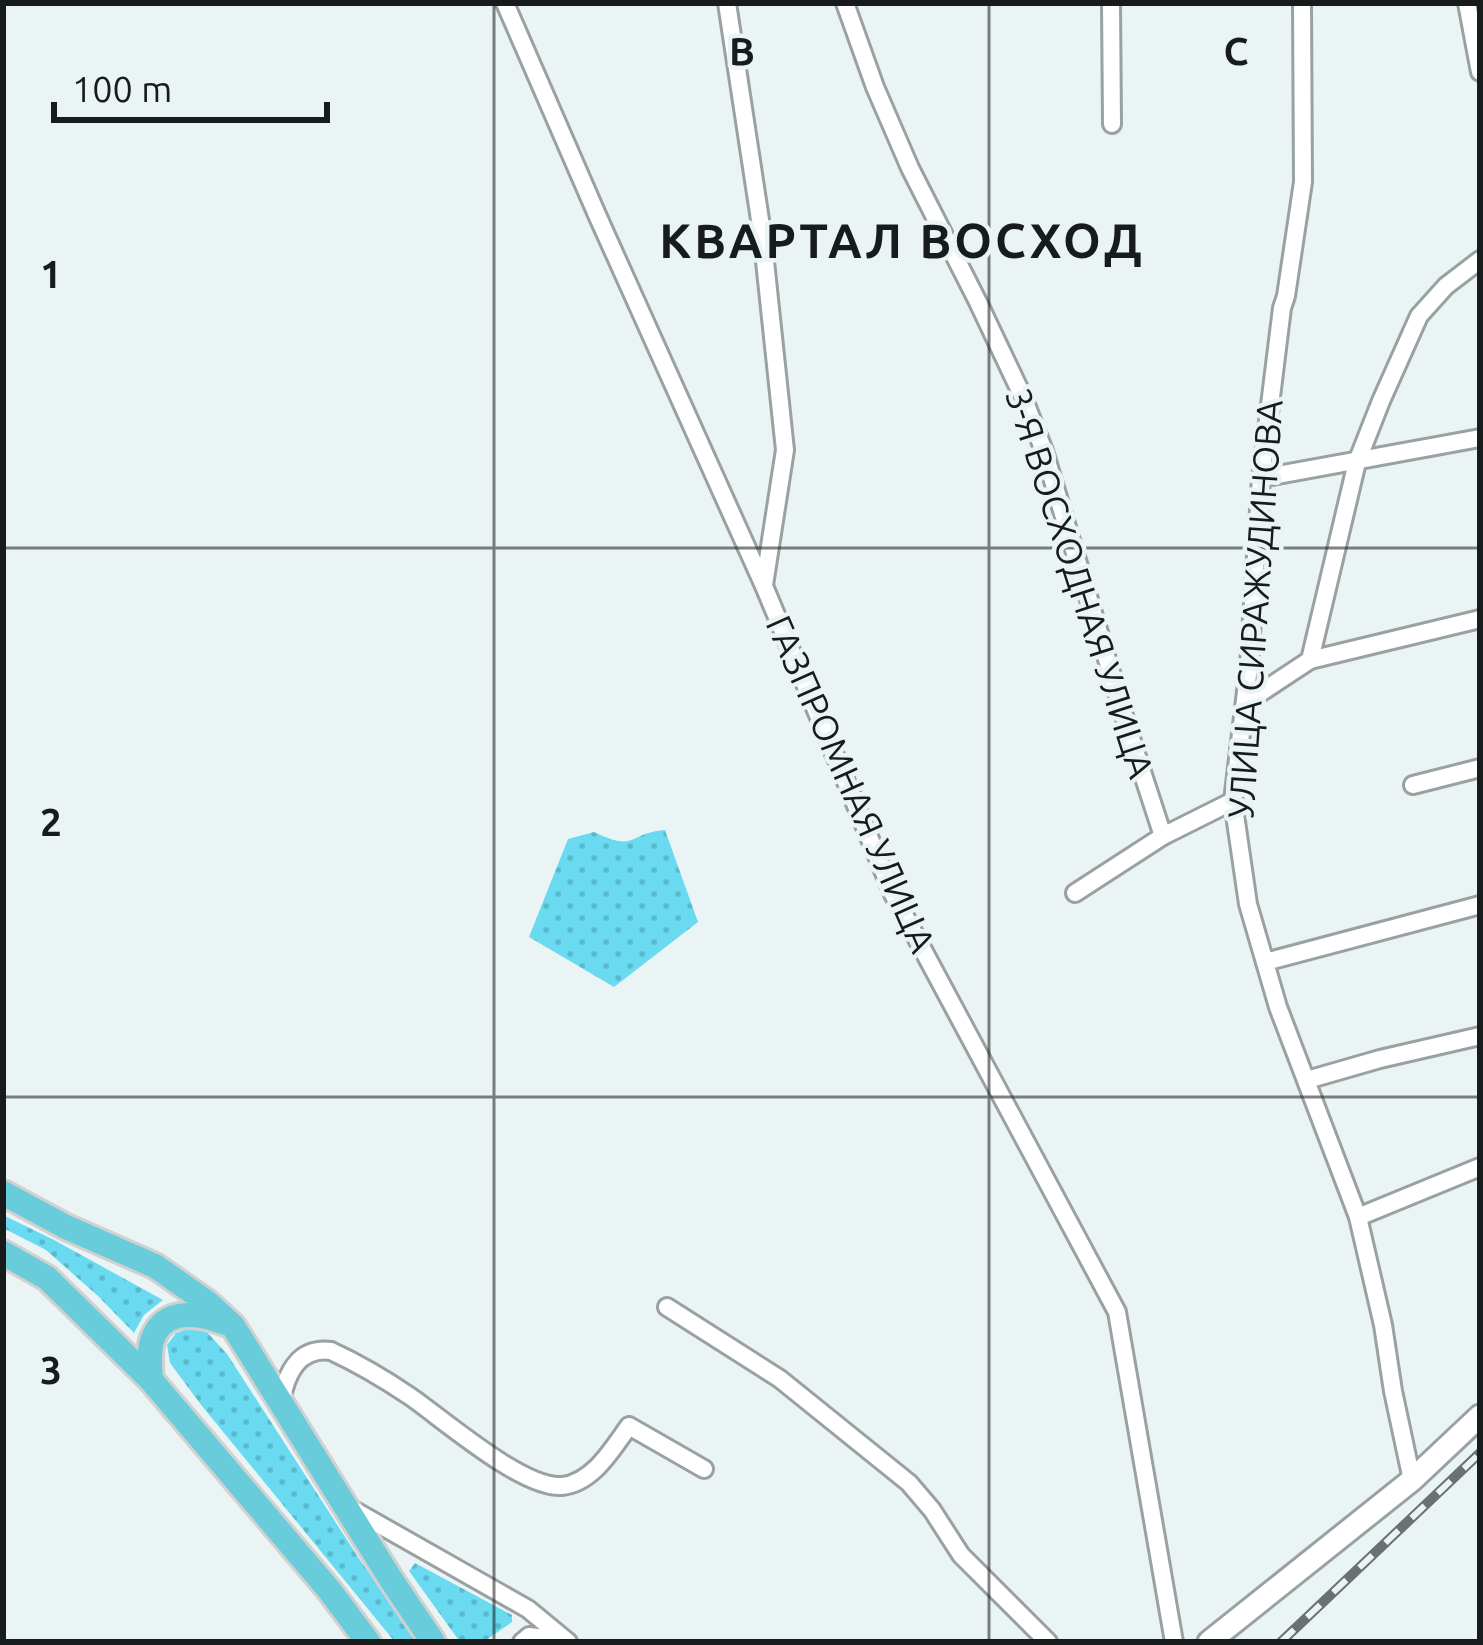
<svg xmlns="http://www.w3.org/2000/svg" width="1483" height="1645" viewBox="0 0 1483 1645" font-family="Ubuntu,sans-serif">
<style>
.green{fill:url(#green-dots)}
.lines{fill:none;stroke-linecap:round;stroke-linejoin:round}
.street-casing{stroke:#99a1a3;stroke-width:22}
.secondary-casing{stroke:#99a1a3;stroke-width:27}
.primary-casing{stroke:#d1d1d1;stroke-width:30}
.street{stroke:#fff;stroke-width:16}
.secondary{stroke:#fff;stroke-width:21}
.primary{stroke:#69ccda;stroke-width:24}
.rail-casing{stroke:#6b7071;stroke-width:10}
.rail{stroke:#ebf4f5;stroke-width:6;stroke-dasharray:18;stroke-linecap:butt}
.grid{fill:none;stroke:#181b1b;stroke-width:3;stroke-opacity:0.55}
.labels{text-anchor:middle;stroke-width:9;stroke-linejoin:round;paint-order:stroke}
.street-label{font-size:36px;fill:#181b1b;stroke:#ebf4f5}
.district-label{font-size:48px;font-weight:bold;letter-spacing:3px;fill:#181b1b;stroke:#ebf4f5}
.grid-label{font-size:39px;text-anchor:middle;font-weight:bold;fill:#181b1b;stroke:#ebf4f5;stroke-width:9;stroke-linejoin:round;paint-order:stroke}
</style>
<defs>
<pattern id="green-dots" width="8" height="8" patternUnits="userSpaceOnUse" patternTransform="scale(3)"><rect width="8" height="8" fill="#69daf0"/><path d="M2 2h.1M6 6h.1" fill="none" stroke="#5abacd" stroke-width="1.8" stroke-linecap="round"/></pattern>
</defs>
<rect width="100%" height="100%" fill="#ebf4f5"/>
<g class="green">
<path d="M665,830L698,922L614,987L529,937L568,839L594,832C638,853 627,833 665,830Z"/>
<path d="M3,1215L54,1240L163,1300L144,1315L134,1333L98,1296L46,1250L3,1228Z"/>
<path d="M191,1328L206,1331L227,1354L358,1557L417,1642H395L202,1406L170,1363L167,1345L176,1333Z"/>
<path d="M415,1563L512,1615V1622L483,1642H460L409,1571Z"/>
</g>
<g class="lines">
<defs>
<g id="street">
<path d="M505,3L598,217L764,586L893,894L1117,1312L1174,1642"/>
<path d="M727,3L762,233L785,450L764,585"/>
<path d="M845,3L875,87L910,168L978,302L1023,397L1044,451L1129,732L1163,836"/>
<path d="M1111,3L1112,124"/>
<path d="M1302,3L1303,182L1286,296L1282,308L1261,478L1249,666L1233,801L1248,904L1278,1007L1358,1217L1383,1325L1393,1391L1412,1480"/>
<path d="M1467,3L1480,72"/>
<path d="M1261,478L1480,438"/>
<path d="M1310,660L1480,619"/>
<path d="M1245,703L1310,660L1357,462L1381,401L1419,316L1446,286L1480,260"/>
<path d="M1413,785L1480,768"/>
<path d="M1075,893L1163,836L1233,801"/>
<path d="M1265,962L1480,905"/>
<path d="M1307,1080L1380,1059L1480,1036"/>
<path d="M1358,1217L1480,1167"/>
<path d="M667,1307L780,1379L909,1483L932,1510L961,1555L1048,1642"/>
<path d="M281,1402C286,1374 298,1347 331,1351C359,1364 386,1380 411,1397C444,1420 523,1489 562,1486C593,1483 613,1448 629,1426L704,1469"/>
<path d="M350,1508L528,1609L568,1642"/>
<path d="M522,1642L529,1636L545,1638L556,1642"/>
</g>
<path id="secondary" d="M1209,1642L1412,1480L1480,1416"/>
<g id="primary">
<path d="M3,1193L66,1227L155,1266L208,1303L233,1326L390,1578L433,1642"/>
<path d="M3,1253L47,1278L151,1380L330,1591L368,1642"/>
<path d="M151,1380C150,1367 148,1351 153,1338C165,1307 201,1313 225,1323"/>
</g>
</defs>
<use href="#street" class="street-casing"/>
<use href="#secondary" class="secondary-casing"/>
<use href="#primary" class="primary-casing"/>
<use href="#street" class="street"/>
<use href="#secondary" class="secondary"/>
<use href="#primary" class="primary"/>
<defs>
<path id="rail" d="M1281,1642L1480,1453"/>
</defs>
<use href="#rail" class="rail-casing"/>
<use href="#rail" class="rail"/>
</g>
<path class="grid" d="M494,3V1642M989,3V1642M3,548H1480M3,1097H1480"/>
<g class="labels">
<g class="street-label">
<text transform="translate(1080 583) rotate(72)" y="13">3-Я ВОСХОДНАЯ УЛИЦА</text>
<text transform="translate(1255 609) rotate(-86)" y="13">УЛИЦА СИРАЖУДИНОВА</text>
<text transform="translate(851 784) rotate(66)" y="13">ГАЗПРОМНАЯ УЛИЦА</text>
</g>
<g class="district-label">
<text x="902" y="258">КВАРТАЛ ВОСХОД</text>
</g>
</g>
<g class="grid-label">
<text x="742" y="65">B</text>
<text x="1236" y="65">C</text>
<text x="51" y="288">1</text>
<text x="51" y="836">2</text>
<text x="51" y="1384">3</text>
</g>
<rect width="1483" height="1645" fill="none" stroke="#181b1b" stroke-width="12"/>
<path d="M54 102v18h273v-18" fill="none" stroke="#181b1b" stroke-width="6"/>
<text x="72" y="102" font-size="36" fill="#181b1b" stroke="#ebf4f5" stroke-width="9" paint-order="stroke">100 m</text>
</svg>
